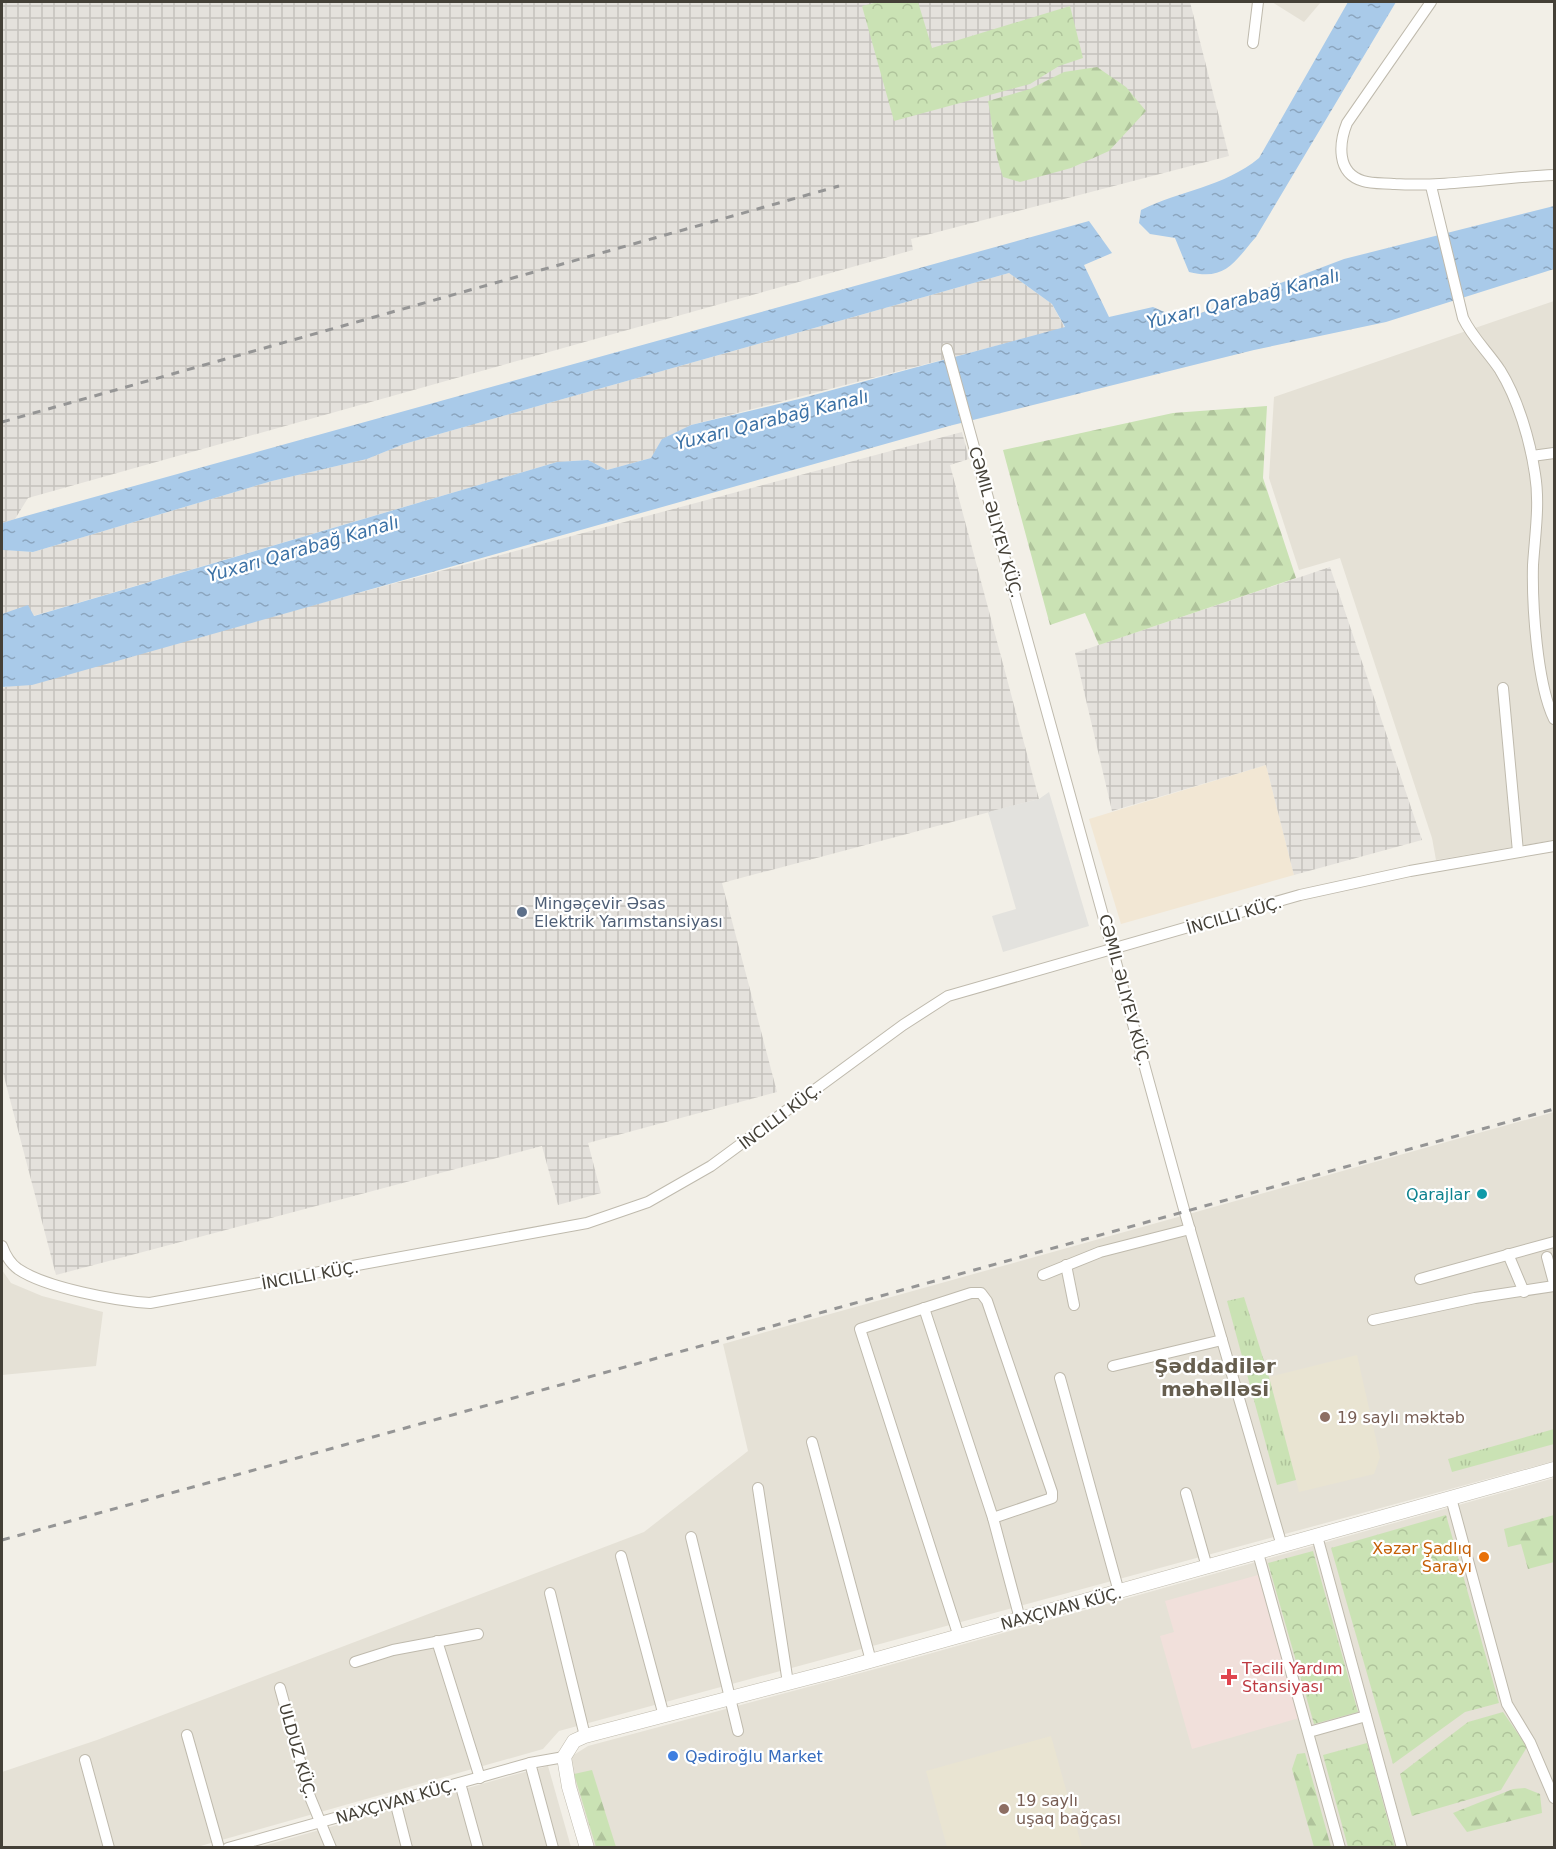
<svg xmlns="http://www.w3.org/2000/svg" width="1556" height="1849" viewBox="0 0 1556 1849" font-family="'DejaVu Sans',sans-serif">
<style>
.residential{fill:#e5e1d6}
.commercial{fill:#f2e7d4}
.industrial{fill:url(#industrial-grid)}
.education{fill:#e9e4d2}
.medical{fill:#f1e0db}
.grass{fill:url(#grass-tufts)}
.forest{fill:url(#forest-firs)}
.park{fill:url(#park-crowns)}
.parking{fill:#e3e2de}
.water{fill:url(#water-ripples)}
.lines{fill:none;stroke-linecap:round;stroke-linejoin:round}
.minor-casing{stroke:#bfbaad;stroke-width:12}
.tertiary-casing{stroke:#bfbaad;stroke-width:15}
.minor{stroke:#fff;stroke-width:10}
.tertiary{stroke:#fff;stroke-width:14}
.rail{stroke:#959595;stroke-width:3;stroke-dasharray:8 8;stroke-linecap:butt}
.service-dot{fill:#5c6f8a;stroke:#fff;stroke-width:2}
.culture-dot{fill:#0f9aa8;stroke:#fff;stroke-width:2}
.education-dot{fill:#8d6e63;stroke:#fff;stroke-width:2}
.food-dot{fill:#e8710a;stroke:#fff;stroke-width:2}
.health-dot{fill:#e0444e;stroke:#fff;stroke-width:2}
.shop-dot{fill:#3f7fe0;stroke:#fff;stroke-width:2}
.labels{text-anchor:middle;stroke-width:4.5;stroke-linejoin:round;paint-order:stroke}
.street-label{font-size:16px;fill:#444037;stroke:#fff}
.service-label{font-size:16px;fill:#4e5e75;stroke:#fff;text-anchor:start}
.culture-label{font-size:16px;fill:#0d838f;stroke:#fff;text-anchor:end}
.education-label{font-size:16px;fill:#785e54;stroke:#fff;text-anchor:start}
.food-label{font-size:16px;fill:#c56008;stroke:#fff;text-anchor:end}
.health-label{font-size:16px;fill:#be3a42;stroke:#fff;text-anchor:start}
.shop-label{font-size:16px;fill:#366cbe;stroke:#fff;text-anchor:start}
.water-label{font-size:18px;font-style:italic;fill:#3b71a5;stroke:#fff}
.quarter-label{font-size:20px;font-weight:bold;fill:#665e4f;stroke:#fff}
</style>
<defs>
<pattern id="industrial-grid" width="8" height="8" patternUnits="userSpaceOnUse" patternTransform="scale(1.5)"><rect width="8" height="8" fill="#e4e1dc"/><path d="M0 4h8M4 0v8" fill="none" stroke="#c5c2bd"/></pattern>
<pattern id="grass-tufts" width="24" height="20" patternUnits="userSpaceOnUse" patternTransform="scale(1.5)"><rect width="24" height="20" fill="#cae2b4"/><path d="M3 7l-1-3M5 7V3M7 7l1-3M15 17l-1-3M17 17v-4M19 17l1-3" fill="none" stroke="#afc39b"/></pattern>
<pattern id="forest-firs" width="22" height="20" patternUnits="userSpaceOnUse" patternTransform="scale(1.5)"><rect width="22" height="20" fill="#cae2b4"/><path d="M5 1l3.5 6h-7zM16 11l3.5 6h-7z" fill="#afc39b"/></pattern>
<pattern id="park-crowns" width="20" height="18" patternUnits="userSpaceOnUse" patternTransform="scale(1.5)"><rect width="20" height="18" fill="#cae2b4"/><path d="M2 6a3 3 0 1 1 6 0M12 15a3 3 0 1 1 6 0" fill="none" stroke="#afc39b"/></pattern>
<pattern id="water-ripples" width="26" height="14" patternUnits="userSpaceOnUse" patternTransform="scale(1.5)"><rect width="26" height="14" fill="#a9cae9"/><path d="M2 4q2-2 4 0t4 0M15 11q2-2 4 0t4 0" fill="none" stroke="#8ba5be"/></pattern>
</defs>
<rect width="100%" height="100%" fill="#f2efe7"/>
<g class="residential">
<path d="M1272,2H1321L1304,22Z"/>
<path d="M1554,301V840L1436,860L1432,838L1340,558L1299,570L1269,478L1274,397Z"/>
<path d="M1554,1112V1461L559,1731L543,1749L197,1847H2V1772L97,1740L644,1532L748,1451L723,1344Z"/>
<path d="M2,1270L11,1283L42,1296L103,1312L96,1366L2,1375Z"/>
<path d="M1554,1478V1847H593L570,1768L572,1756L588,1746L879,1668Z"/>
<path d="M548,1766L571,1847L256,1848L517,1774Z"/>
</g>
<path class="commercial" d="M1266,765L1294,875L1121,924L1089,819Z"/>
<g class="industrial">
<path d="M2,2H1190L1229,156L911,239L913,250L28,498L15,519L2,523Z"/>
<path d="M1009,273L1052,304L1065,328L691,425L663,439L651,458L607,470L587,460L557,462L33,616L2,614V546L3,550L33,552L272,481L367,459L404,444Z"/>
<path d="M962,432L969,459L950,465L1039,799L722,883L777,1092L588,1143L601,1193L558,1205L542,1146L56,1275L2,1069V688Z"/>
<path d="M1330,567L1422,840L1294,875L1266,765L1112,811L1075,653Z"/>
</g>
<g class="education">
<path d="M1357,1355L1380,1457L1374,1474L1299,1492L1269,1377Z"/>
<path d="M1051,1736L1082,1847H947L926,1771Z"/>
</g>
<path class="medical" d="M1258,1575L1299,1718L1192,1749L1160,1636L1174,1632L1165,1601Z"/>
<g class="grass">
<path d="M1244,1297L1269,1377L1296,1480L1277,1485L1227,1301Z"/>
<path d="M1554,1429V1444L1452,1472L1448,1459Z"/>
</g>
<g class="forest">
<path d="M1097,67L1126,87L1146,111L1109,151L1071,168L1020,182L1003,177C994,153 993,126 988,101L1030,89L1064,72Z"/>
<path d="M1267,406L1263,478L1296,578L1099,645L1085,613L1050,625L1003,450L1173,413Z"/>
<path d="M1554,1515V1562L1528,1569L1521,1544L1508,1547L1504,1529Z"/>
<path d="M1305,1753L1331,1847H1314L1292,1769L1297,1754Z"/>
<path d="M592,1770L616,1847H596L574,1774Z"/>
<path d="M1525,1788L1540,1794L1542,1813L1467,1832L1453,1813L1513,1789Z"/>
</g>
<g class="park">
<path d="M878,2H918L932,48L1070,6L1083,58L1059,66L1030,84L894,121L862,6Z"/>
<path d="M1446,1515L1499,1703L1465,1712L1393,1764L1331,1548Z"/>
<path d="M1313,1551L1358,1712L1314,1724L1268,1563Z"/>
<path d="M1503,1712L1527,1747L1501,1790L1412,1816L1400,1774L1468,1722Z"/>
<path d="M1367,1743L1395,1847H1348L1323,1755Z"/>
</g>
<path class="parking" d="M1049,792L1089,926L1003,952L992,916L1016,909L988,812L1039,799Z"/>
<g class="water">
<path d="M1348,2H1396L1256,237C1234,262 1226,281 1189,272L1175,238L1150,234L1139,223L1141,210C1181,190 1224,187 1259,158Z"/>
<path d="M1554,206V269L1386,322L1254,350L949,426L32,685L2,687V614L28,605L34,616L557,462L588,460L607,470L651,458L662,439L691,425L799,399L1065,327L1052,304L1009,273L404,444L367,459L272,481L33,552L3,550L2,523L15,519L1089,221L1112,253L1084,265L1109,317L1153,307L1176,317L1201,313L1344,259Z"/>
</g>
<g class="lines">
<defs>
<g id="minor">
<path d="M1431,2L1347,123C1339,143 1336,173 1363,181C1372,184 1385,183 1395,184C1449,187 1501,177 1554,175"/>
<path d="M1253,43L1258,2"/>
<path d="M1431,186L1463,318C1472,337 1488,352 1500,370C1518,399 1530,440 1535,474C1540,504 1535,534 1533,565C1532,605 1537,684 1554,719"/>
<path d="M947,349L1185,1213L1282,1546"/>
<path d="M1532,456L1554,453"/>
<path d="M1503,688L1518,852"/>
<path d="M2,1246C5,1254 11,1264 18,1269C46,1288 117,1301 150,1303L587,1223L648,1202L711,1166L903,1025L948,996L1300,895L1410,871L1554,846"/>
<path d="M1508,1254L1524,1292"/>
<path d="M1547,1257L1554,1283"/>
<path d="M1066,1265L1074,1305"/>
<path d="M1043,1275L1100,1252L1190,1229"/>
<path d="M1420,1279L1554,1242"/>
<path d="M924,1308L993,1518L1020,1619"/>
<path d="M1373,1320L1475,1298L1554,1286"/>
<path d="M1113,1366L1222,1340"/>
<path d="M1060,1378L1119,1592"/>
<path d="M812,1442L871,1661"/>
<path d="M758,1488L788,1683"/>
<path d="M1186,1493L1207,1567"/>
<path d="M1451,1498L1507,1704L1530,1742L1554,1798"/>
<path d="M1317,1536L1402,1848"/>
<path d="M691,1537L738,1731"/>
<path d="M1258,1553L1340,1848"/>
<path d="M621,1556L664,1716"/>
<path d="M550,1593L585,1736"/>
<path d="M959,1637L860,1329L971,1293H981L987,1301L1052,1492V1498L993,1518"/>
<path d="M437,1641L480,1778"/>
<path d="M355,1662L393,1650L478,1634"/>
<path d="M280,1688L310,1797L331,1848"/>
<path d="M1309,1732L1366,1716"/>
<path d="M187,1735L219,1848"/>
<path d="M85,1760L109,1848"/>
<path d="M530,1763L553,1848"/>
<path d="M460,1783L478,1848"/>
<path d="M395,1801L407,1848"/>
<path d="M228,1848L530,1763L564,1757"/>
</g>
<path id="tertiary" d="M587,1848L569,1787L564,1757L574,1741L585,1736L838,1670L1554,1469"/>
</defs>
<use href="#minor" class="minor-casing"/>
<use href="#tertiary" class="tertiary-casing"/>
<use href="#minor" class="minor"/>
<use href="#tertiary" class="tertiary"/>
<g class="rail">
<path d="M2,422L839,186"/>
<path d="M2,1540L1554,1109"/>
</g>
</g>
<circle class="service-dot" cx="522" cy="912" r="6"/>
<circle class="culture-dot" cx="1482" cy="1194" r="6"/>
<g class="education-dot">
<circle cx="1325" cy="1417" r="6"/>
<circle cx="1004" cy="1809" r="6"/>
</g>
<circle class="food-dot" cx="1484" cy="1557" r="6"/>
<path class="health-dot" d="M1226 1668h6v6h6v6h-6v6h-6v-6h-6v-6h6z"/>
<circle class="shop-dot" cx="673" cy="1756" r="6"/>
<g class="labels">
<g class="street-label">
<text transform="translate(996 522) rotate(74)" y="6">CƏMIL ƏLIYEV KÜÇ.</text>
<text transform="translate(1234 915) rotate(-16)" y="6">İNCILLI KÜÇ.</text>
<text transform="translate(1125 990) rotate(75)" y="6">CƏMIL ƏLIYEV KÜÇ.</text>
<text transform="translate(780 1116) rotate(-37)" y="6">İNCILLI KÜÇ.</text>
<text transform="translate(310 1275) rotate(-10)" y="6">İNCILLI KÜÇ.</text>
<text transform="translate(1061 1608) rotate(-15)" y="6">NAXÇIVAN KÜÇ.</text>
<text transform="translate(298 1751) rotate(74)" y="6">ULDUZ KÜÇ.</text>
<text transform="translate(396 1801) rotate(-16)" y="6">NAXÇIVAN KÜÇ.</text>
</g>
<g class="service-label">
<text x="534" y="909">Mingəçevir Əsas<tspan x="534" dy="18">Elektrik Yarımstansiyası</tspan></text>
</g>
<g class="culture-label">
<text x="1470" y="1200">Qarajlar</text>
</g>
<g class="education-label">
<text x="1337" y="1423">19 saylı məktəb</text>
<text x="1016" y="1806">19 saylı<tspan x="1016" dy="18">uşaq bağçası</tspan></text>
</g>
<g class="food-label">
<text x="1472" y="1554">Xəzər Şadlıq<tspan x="1472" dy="18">Sarayı</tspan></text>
</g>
<g class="health-label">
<text x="1242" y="1674">Təcili Yardım<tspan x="1242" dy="18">Stansiyası</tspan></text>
</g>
<g class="shop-label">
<text x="685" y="1762">Qədiroğlu Market</text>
</g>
<g class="water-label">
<text transform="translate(1243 299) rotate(-14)" y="6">Yuxarı Qarabağ Kanalı</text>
<text transform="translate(772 420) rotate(-14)" y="6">Yuxarı Qarabağ Kanalı</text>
<text transform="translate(303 549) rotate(-16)" y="6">Yuxarı Qarabağ Kanalı</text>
</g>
<g class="quarter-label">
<text x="1215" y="1373">Şəddadilər<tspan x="1215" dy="23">məhəlləsi</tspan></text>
</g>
</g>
<rect width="1556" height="1849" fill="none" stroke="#444037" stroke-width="6"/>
</svg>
